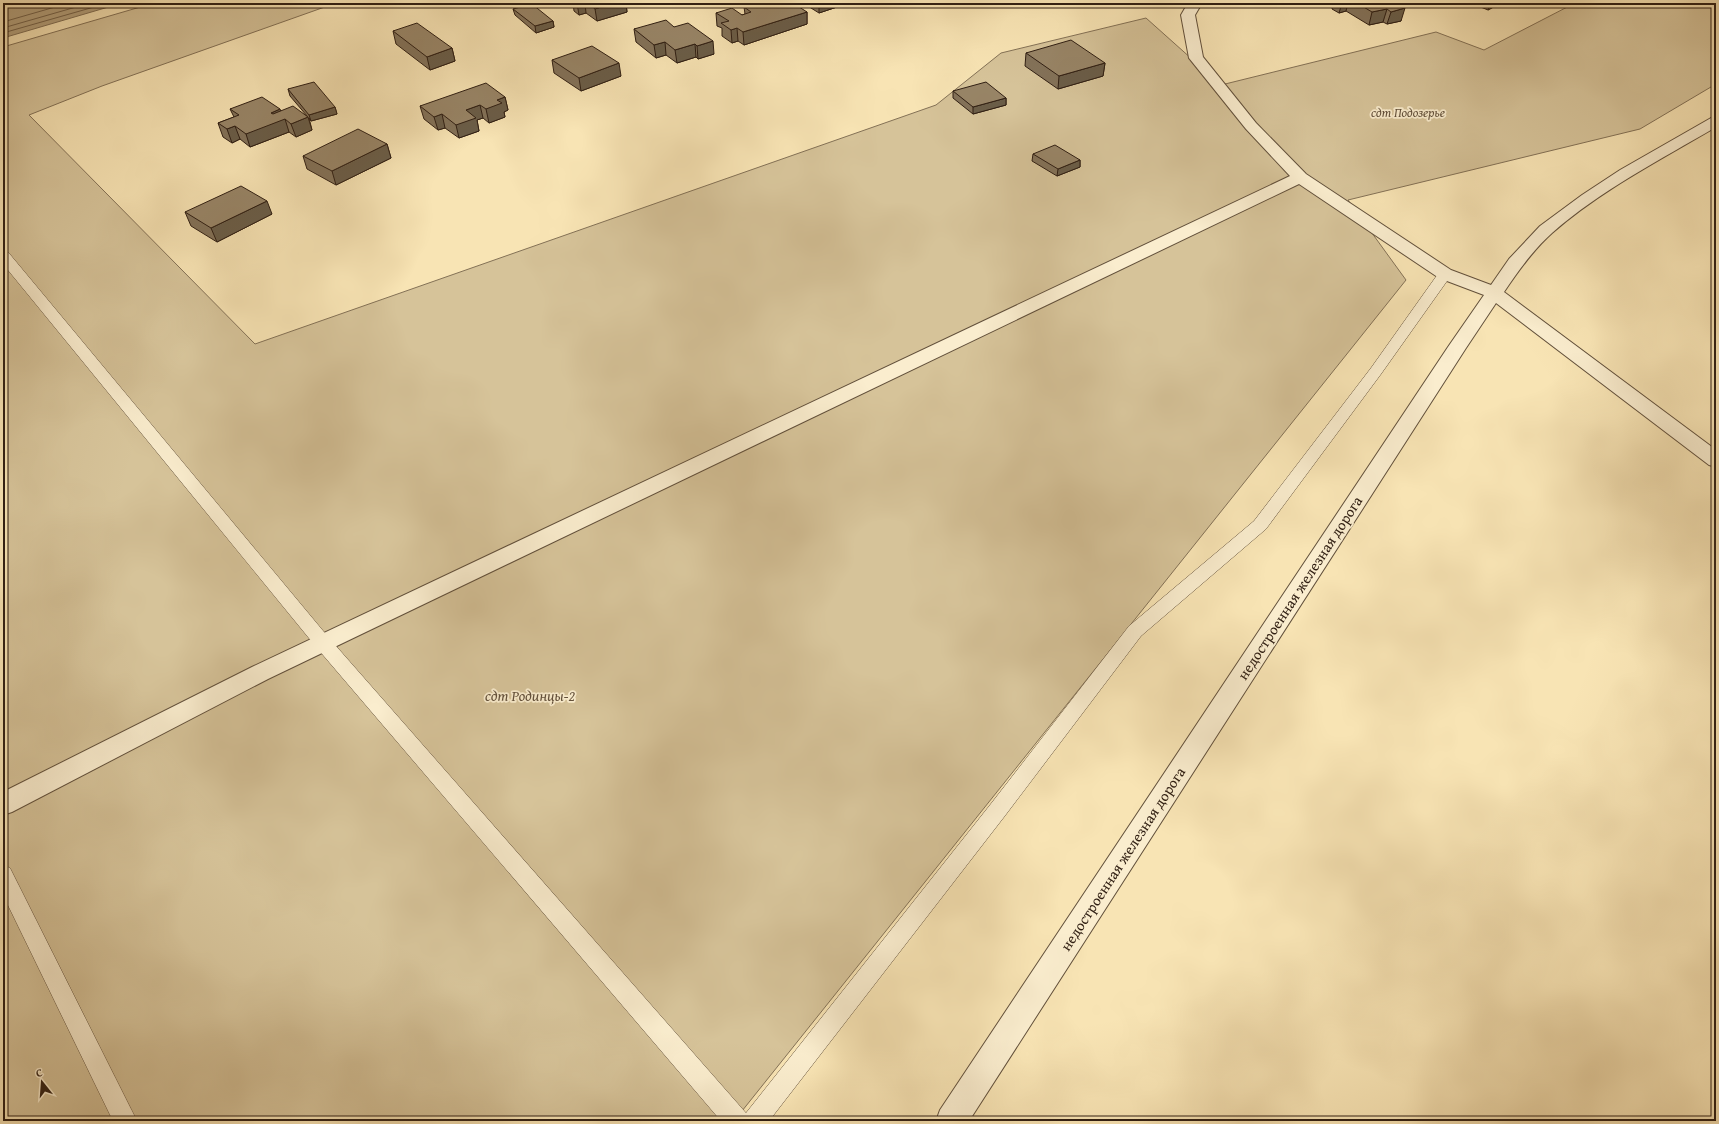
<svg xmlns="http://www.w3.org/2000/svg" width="1719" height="1124" viewBox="0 0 1719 1124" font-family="'Gentium Book Plus',serif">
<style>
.green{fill:#d6c399;stroke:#837156}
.water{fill:#b4a17d;stroke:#7f6d53}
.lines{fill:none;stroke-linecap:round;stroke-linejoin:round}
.shore{stroke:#726048;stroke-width:1}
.lane-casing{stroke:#62503b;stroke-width:1}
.street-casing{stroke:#62503b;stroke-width:2}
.lane{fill:#faedce;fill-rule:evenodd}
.street{fill:#faedce;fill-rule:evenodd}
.wall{fill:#837259;stroke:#301f13}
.shaded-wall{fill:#6a5d48;stroke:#301f13}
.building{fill:#988567;stroke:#301f13}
.labels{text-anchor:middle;stroke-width:3.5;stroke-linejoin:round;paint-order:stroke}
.far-park-label{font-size:13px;font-style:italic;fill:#62503b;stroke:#faedce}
.street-label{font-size:15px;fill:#301f13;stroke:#faedce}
.park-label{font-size:15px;font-style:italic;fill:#62503b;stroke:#faedce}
</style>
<rect width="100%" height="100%" fill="#f8e4b4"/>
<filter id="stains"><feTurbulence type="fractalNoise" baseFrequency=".005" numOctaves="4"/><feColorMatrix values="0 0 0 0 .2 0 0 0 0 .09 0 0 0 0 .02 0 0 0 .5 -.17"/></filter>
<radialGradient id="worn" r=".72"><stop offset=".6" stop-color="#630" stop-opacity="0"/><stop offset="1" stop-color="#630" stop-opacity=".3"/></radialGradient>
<path class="green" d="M154,3H336L102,86L29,115L255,344L936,105L1001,53L1146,18L1221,85L1436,32L1484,50L1575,3H1716V84L1640,129L1348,200L1406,280L734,1121H3V47Z"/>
<path class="water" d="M3,3H122L3,38Z"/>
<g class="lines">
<g class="shore">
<path d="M3,22L69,3"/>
<path d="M3,28L90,3"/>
<path d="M3,33L108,3"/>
</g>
<defs>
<g id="lane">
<path d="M3,251L8,252L329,638L746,1113L990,805L1129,626L1254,521L1371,368L1440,271H1450L1452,274L1381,374L1266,529L1141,636L1004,817L769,1121H721L317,648L3,264Z"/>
<path d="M3,865L10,868L137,1121H113L3,895Z"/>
</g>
<path id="street" d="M1188,3H1202L1195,15L1203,57L1256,123L1306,174L1451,270L1491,285L1509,259L1540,226L1582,195L1620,170L1711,118L1716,116V127C1660,160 1601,190 1552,233C1533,250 1518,271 1504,292L1716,450V467L1709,465L1496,303L1466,348L969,1121H936L940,1110L1448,347L1484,295L1439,278L1299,184L268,679L12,812L3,815V792L252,667L1290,176L1246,129L1189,58L1181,15Z"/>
</defs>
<use href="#lane" class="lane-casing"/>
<use href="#street" class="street-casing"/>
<use href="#lane" class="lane"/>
<use href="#street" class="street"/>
</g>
<g class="wall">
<path d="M573,3H626L627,12L597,21L586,13L579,15L574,11Z"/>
<path d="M803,3H837V7L819,13Z"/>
<path d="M1333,3H1396L1401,21L1387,24L1383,22L1369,25L1346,11L1339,13L1332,9Z"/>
<path d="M1471,3H1501L1488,10Z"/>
<path d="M744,7H775L807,12V24L744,45L738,41L732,43L722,36V28L717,26L716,13L742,15L745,14Z"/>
<path d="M513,9L553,21L554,27L536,33L515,15Z"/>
<path d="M674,27L714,54L698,59L696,57L677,63L666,55L656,58L636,42L634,29Z"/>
<path d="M393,31L452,48L455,61L430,70L396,44Z"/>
<path d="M1026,53L1105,63L1103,76L1058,89L1025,66Z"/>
<path d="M552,60L621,76L581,91L554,73Z"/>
<path d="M288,89L335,107L337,114L311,121L309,118L312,130L296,137L289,132L250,147L240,139L232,143L223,137L218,123L234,117L230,109L281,111L307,116L290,96Z"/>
<path d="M953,91L1006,98V105L973,114L953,98Z"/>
<path d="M505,97L508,110L504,112L505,117L489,123L483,118L477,120L479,131L459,138L445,128L438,130L424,119L420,106Z"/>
<path d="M387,144L391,158L336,185L307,169L303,156Z"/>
<path d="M1033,154L1080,160V167L1057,176L1032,161Z"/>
<path d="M185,212L272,214L217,242L191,226Z"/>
</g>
<g class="shaded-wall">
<path d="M577,3H585L586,13L579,15Z"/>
<path d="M614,3H626L627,12L597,21L595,9Z"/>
<path d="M830,3H837V7L819,13V7Z"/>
<path d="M1342,3H1348L1346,11L1339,13Z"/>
<path d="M1490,3H1501L1488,10Z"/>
<path d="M1405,8L1401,21L1387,24L1391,12Z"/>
<path d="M1387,9L1383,22L1369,25L1372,12Z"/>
<path d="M807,12V24L744,45L743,32Z"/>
<path d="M553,21L554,27L536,33L535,26Z"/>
<path d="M737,28L738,41L732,43L731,30Z"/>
<path d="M713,41L714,54L698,59L697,46Z"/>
<path d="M665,42L666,55L656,58L654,45Z"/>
<path d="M695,44L696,57L677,63L675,50Z"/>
<path d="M452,48L455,61L430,70L427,57Z"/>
<path d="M619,63L621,76L581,91L579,78Z"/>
<path d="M1105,63L1103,76L1058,89L1059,76Z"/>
<path d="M505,97L508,110L504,112L505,117L489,123L486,109L497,100Z"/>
<path d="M1006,98V105L973,114V107Z"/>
<path d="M480,105L483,118L477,120L479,131L459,138L456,125L466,110Z"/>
<path d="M335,107L337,114L311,121L309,115Z"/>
<path d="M280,109L284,119H285L289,132L250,147L246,134L271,113Z"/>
<path d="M442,114L445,128L438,130L434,117Z"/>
<path d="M308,117L312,130L296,137L291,124Z"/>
<path d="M235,126L240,139L232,143L227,129Z"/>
<path d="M387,144L391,158L336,185L332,171Z"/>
<path d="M1080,160V167L1057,176L1058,169Z"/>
<path d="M267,201L272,214L217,242L211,228Z"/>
</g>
<g class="building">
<path d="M588,3H614L595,9Z"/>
<path d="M759,3H770L775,7L786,3H793L807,12L743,32L737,28L731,30L721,23L729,21L716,13L732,8L742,15L751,12L744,7Z"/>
<path d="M813,3H830L819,7Z"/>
<path d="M1357,3H1396L1405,8L1391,12L1387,9L1372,12Z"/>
<path d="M532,4L553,21L535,26L513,9Z"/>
<path d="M666,20L674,27L688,23L713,41L697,46L695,44L675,50L665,42L654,45L634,29Z"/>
<path d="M417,23L452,48L427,57L393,31Z"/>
<path d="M1071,40L1105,63L1059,76L1026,53Z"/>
<path d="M592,46L619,63L579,78L552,60Z"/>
<path d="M314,82L335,107L309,115L288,89Z"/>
<path d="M986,82L1006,98L973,107L953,91Z"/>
<path d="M486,83L505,97L497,100L502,103L486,109L480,105L466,110L476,118L456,125L442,114L434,117L420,106Z"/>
<path d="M262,97L280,109L271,113L273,114L293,106L308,117L291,124L285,119L246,134L235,126L227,129L218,123L239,115L230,109Z"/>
<path d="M358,129L387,144L332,171L303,156Z"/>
<path d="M1055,145L1080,160L1058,169L1033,154Z"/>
<path d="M241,186L267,201L211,228L185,212Z"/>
</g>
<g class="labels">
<g class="far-park-label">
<text x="1408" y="117">сдт Подозерье</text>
</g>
<g class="street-label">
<text transform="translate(1300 588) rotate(-57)" y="5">недостроенная железная дорога</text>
<text transform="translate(1123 859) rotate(-57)" y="5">недостроенная железная дорога</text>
</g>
<g class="park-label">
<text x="530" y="701">сдт Родинцы-2</text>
</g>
</g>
<rect width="1719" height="1124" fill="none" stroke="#f8e4b4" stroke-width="16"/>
<rect x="4" y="4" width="1711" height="1116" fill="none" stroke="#301f13" stroke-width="2"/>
<rect x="8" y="8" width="1703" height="1108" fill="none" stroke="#301f13"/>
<g transform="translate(42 1082) rotate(343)" stroke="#faedce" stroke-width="3" paint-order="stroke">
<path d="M0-3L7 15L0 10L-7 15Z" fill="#301f13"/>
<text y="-6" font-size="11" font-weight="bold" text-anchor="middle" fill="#301f13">С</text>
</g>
<rect width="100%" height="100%" filter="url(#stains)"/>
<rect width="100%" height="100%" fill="url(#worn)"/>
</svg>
